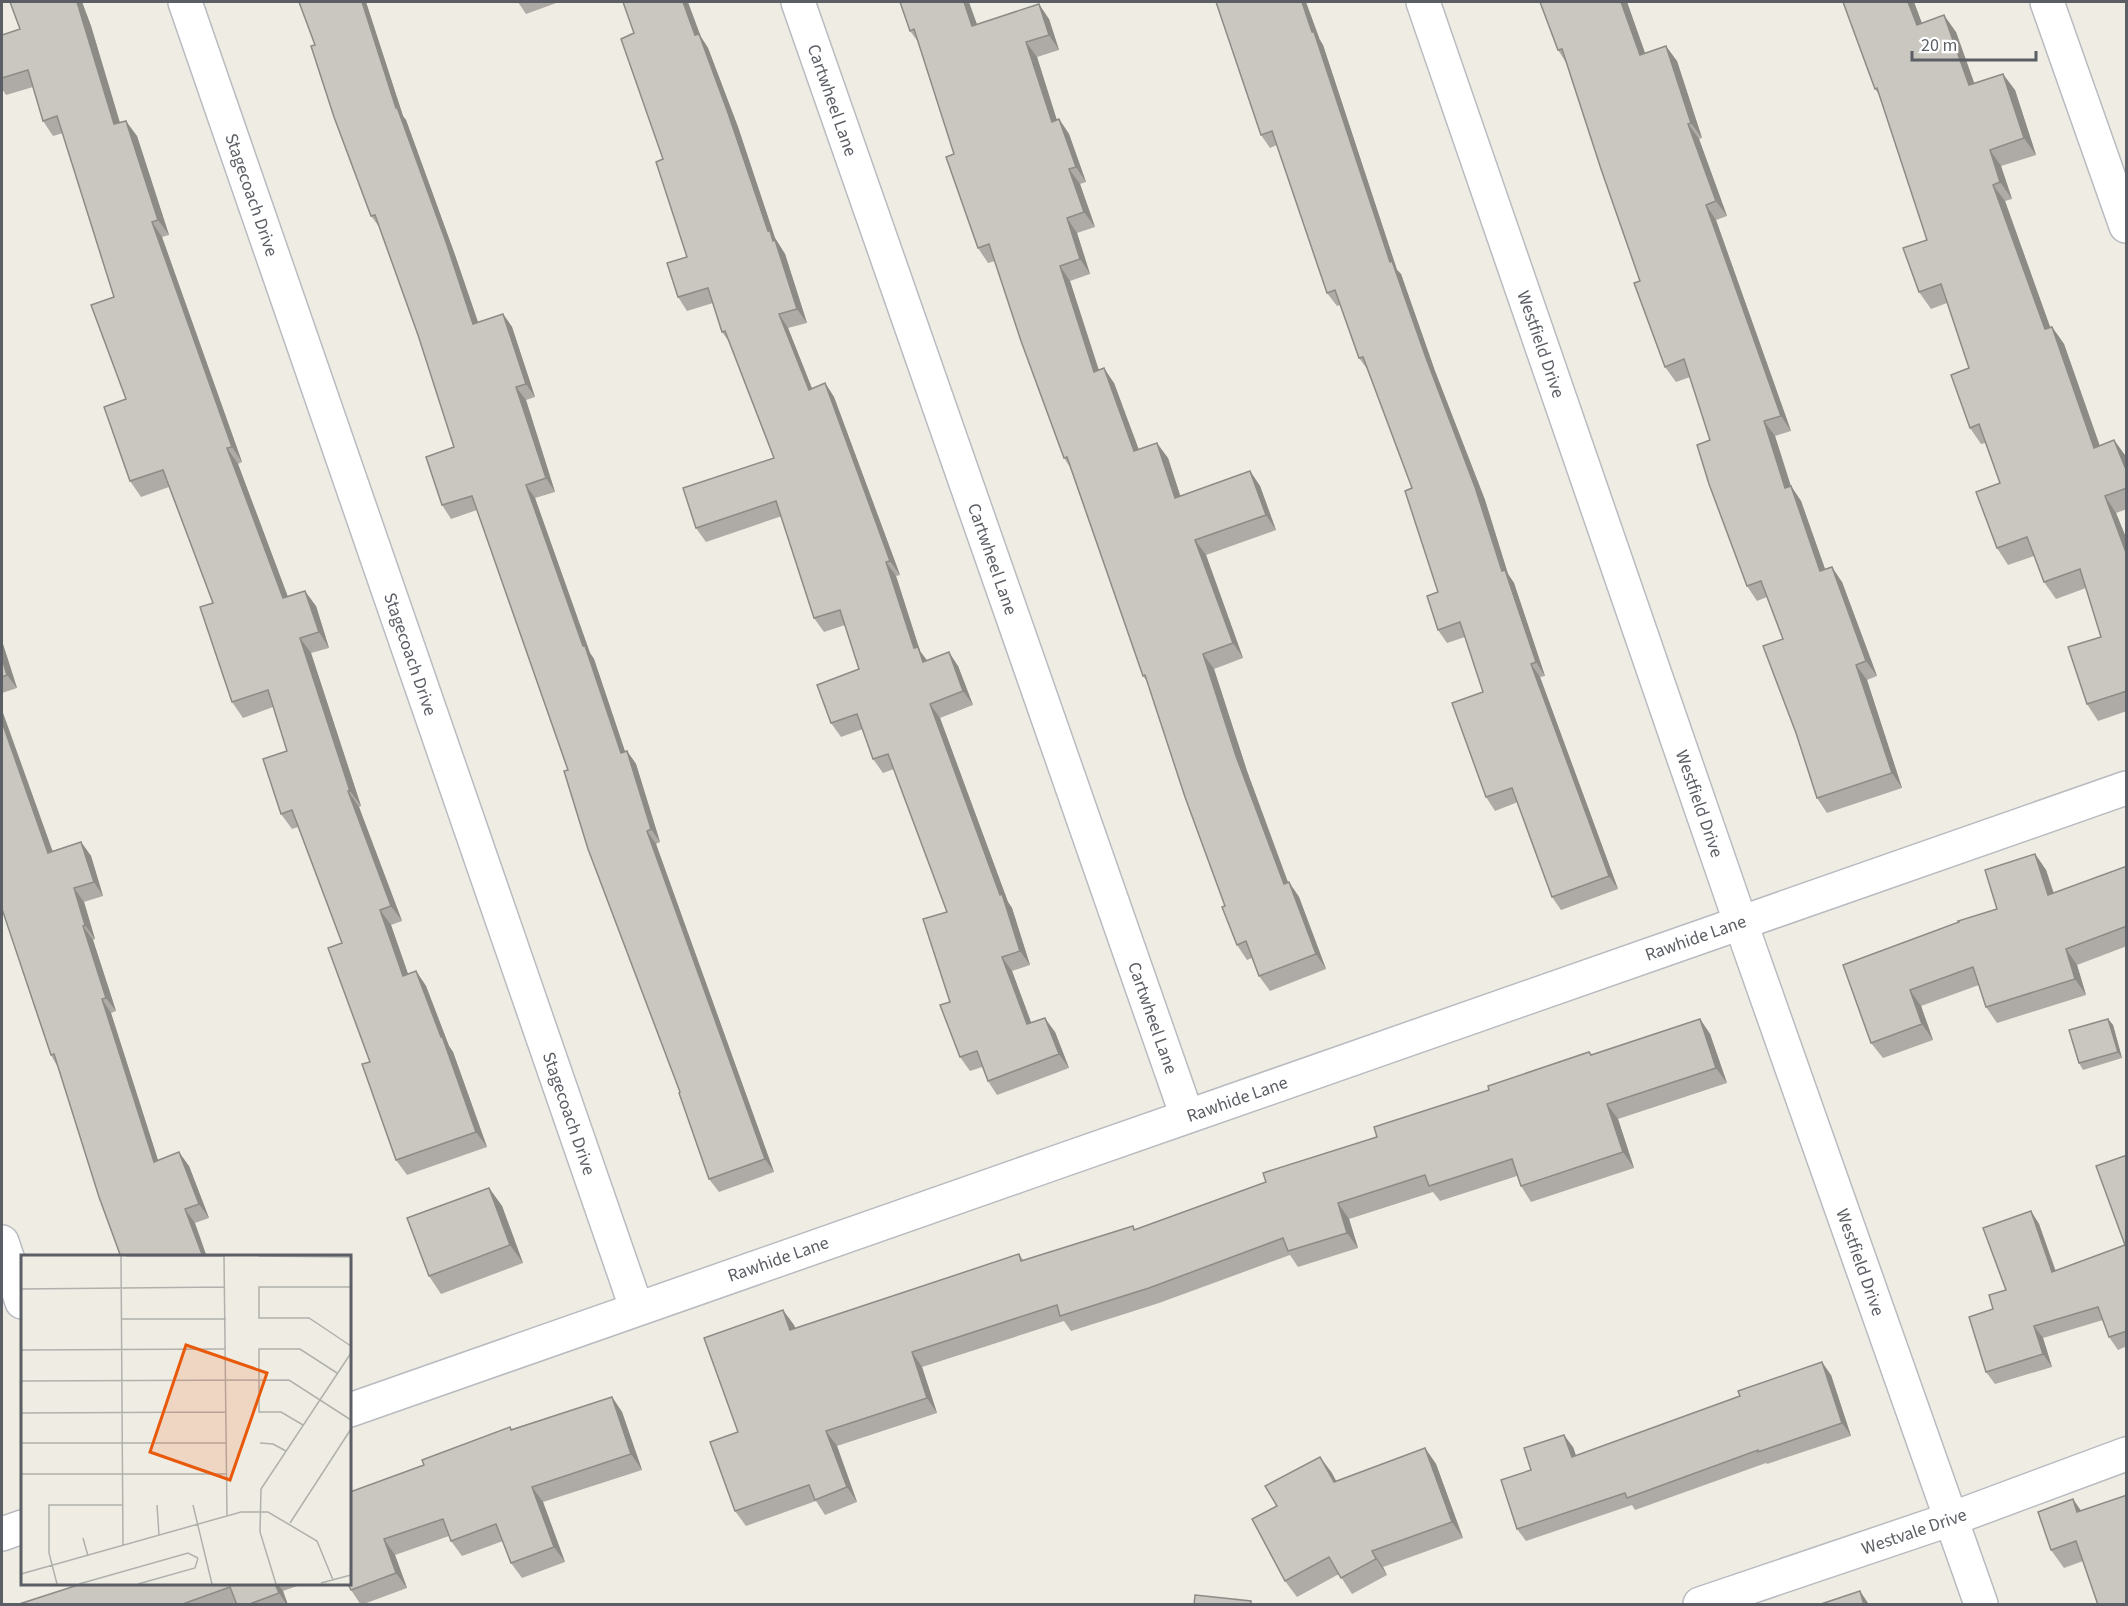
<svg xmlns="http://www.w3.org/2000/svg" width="2128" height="1606" viewBox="0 0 2128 1606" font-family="'Source Sans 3',sans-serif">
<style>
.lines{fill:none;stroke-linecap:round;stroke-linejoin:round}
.minor-casing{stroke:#b8bbc0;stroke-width:36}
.minor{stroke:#fff;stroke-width:33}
.wall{fill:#aeaaa5}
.shaded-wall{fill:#8d8b86}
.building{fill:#cac6c0;stroke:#8d8b86;stroke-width:1.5}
.labels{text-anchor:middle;stroke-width:4.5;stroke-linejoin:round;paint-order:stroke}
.street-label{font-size:18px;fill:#5b5f65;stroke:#fff}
.inset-road{fill:none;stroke:#b0b0ad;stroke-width:1.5}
.view{fill:#e8590c;fill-opacity:0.15;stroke:#e8590c;stroke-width:3}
.inset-edge{fill:none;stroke:#5b5f65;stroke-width:3}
</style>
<rect width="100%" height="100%" fill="#efede3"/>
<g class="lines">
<defs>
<g id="minor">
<path id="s1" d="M185,2L636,1307"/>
<path id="s2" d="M798,2L1187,1116"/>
<path id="s3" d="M1423,2L1740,921L1981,1604"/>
<path d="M2047,2L2126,226"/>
<path d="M2,1242L22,1302"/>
<path id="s4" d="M350,1410C628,1310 909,1214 1189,1116C1501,1006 1813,896 2126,788"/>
<path d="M2,1534L22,1527"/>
<path id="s5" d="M1700,1604L1951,1519L2126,1454"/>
</g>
</defs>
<use href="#minor" class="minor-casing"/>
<use href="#minor" class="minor"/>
</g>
<g class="wall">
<path d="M10,2H82L91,26L120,123L137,136L169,235L162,237L242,462L238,464L288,597L316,606L329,648L311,653L361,806L359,807L402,921L391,925L408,974L416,971L426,986L449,1046L453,1052L487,1147L407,1175L396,1160L370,1062L342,943L298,827L292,829L281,814L287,751L273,707L243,718L232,702L213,603L169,487L141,497L130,481L126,399L114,297L63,133L53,136L43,121L33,87L6,95L2,89V35L20,29Z"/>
<path d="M299,2H366L403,116L406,120L455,255L478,322L503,314L512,327L535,397L526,400L555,492L535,498L590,653L594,659L625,752L627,751L636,764L660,842L656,844L774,1172L719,1192L709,1179L680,1092L477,510L451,519L442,505L454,447L418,335L380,228L371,216L315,45Z"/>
<path d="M518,2H559L526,14Z"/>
<path d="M900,2L977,24L1049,19L1059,50L1037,57L1057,120L1059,119L1069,134L1086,182L1080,184L1095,227L1077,233L1090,274L1070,281L1099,370L1114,383L1138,449L1168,458L1180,496L1250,471L1260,486L1276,530L1206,555L1243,658L1214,669L1247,771L1288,882L1299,897L1326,969L1270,991L1259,976L1252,958L1247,960L1237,945L1225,906L1148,682L1143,676L1070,467L1064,458L995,261L988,263L978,248L954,154L919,43L910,31Z"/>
<path d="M1540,2H1627L1645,53L1677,61L1702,138L1699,139L1727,216L1716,220L1791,431L1775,436L1791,486L1801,501L1825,569L1842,582L1877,676L1867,680L1902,788L1827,813L1817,798L1783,639L1767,597L1757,601L1747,586L1710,440L1690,377L1676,382L1665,367L1640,281L1567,64L1558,50Z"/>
<path d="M1843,2H1914L1922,24L1956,32L1974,83L2015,90L2036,155L2001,166L2012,199L2005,201L2050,328L2052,327L2064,344L2100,446L2114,440L2127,458V509L2116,513L2127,540V711L2098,721L2087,704L2101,637L2086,588L2056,599L2044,582L2034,556L2008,565L1997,548L2000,483L1985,443L1981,444L1970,428L1969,368L1947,303L1931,309L1919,292L1927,240L1880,96L1875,89Z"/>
<path d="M634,33L701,37L708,48L738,127L775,238L785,254L807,323L788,328L812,388L825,383L834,397L900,575L896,576L920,651L927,660L958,666L973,705L940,718L1008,902L1012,908L1030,965L1012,971L1031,1023L1055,1032L1069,1068L997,1095L988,1081L982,1067L970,1071L960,1057L950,1002L947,912L894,769L883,773L873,759L863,729L841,737L831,723L859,669L845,625L824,632L814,618L782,516L706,542L696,528L774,458L730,343L722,332L713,303L687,311L678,297L687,257L663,159Z"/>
<path d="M1320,40L1323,45L1397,270L1401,274L1435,371L1485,500L1508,574L1514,583L1545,676L1540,677L1618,889L1561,910L1552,897L1518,802L1495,811L1486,797L1483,692L1465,637L1447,643L1438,630V592L1412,488L1368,370L1359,358L1340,305L1337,306L1327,293L1277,145L1270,148L1261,135Z"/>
<path d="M2,641L17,688L2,693Z"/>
<path d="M81,842L91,856L103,896L84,902L95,939L93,940L116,1011L111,1013L158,1160L189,1166L209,1218L195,1223L56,1064L51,1055L52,851Z"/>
<path d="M2035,854L2046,870L2054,893L2127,866V946L2077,965L2086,995L1997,1023L1986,1007L1979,985L1921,1006L1933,1040L1883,1058L1871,1043L1843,965L1997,909Z"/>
<path d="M1700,1019L1710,1034L1727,1083L1618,1119L1634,1168L1531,1202L1521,1186L1517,1176L1440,1201L1433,1192L1349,1219L1358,1248L1298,1267L1290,1255L1159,1303L1071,1331L1064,1321L922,1367L937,1413L837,1446L857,1502L825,1515L816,1501L746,1526L735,1511L738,1432L794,1325L795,1328L1019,1254L1024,1261L1133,1226L1135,1230L1266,1182L1489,1090Z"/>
<path d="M2108,1019L2113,1025L2122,1058L2083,1070L2079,1063Z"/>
<path d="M2127,1155V1346L2118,1350L2109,1337L2103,1320L2043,1338L2052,1367L1995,1384L1986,1372L1993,1309L2006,1290L2031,1211L2039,1224L2056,1271L2125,1245Z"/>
<path d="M489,1188L502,1206L523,1263L441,1294L429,1276Z"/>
<path d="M1831,1375L1851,1436L1767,1464L1766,1463L1635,1510L1632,1505L1526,1541L1517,1529L1573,1447L1576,1456Z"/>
<path d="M612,1397L622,1412L642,1470L543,1502L565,1562L522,1578L511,1563L503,1541L462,1556L451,1541L449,1536L395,1555L407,1588L361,1605L351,1590L424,1465L510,1427L512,1429Z"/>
<path d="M1425,1448L1436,1464L1463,1538L1383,1567L1387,1575L1352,1594L1339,1574L1297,1597L1285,1581L1277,1506L1320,1457L1336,1481Z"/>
<path d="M2073,1499L2083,1561L2064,1568L2051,1550Z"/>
<path d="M81,1584H303L283,1591L288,1605H16Z"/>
</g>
<g class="shaded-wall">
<path d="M77,2H82L91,26L125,140L114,124Z"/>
<path d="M362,2H366L403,116L406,120L455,255L483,337L473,324L396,108Z"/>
<path d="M683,2H688L701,37L708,48L738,127L775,238L785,254L807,323L797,309Z"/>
<path d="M964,2H969L983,41L972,26Z"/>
<path d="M1302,2H1306L1320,40L1323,45L1397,270L1401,274L1435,371L1485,500L1508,574L1514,583L1545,676L1536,662L1426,358L1390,262Z"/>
<path d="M1621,2H1627L1651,70L1640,55Z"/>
<path d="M1908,2H1914L1929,42L1917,25Z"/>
<path d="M1039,4L1049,19L1059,50L1049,35Z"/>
<path d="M1944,15L1956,32L1981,102L1969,85Z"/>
<path d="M1026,42L1037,57L1062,137L1052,122Z"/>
<path d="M1666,46L1677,61L1702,138L1691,123Z"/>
<path d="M2003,74L2015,90L2036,155L2024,138Z"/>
<path d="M1059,119L1069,134L1086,182L1076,167Z"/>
<path d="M126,121L137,136L169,235L158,220Z"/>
<path d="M1688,124L1699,139L1727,216L1716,201Z"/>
<path d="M1990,150L2001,166L2012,199L2000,182Z"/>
<path d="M1069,169L1080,184L1095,227L1084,212Z"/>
<path d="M1993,185L2005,201L2057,346L2045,329Z"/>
<path d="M1706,205L1716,220L1791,431L1781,416Z"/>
<path d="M1067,218L1077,233L1090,274L1080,259Z"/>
<path d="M152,222L162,237L242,462L232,447Z"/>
<path d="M1060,266L1070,281L1104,387L1094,372Z"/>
<path d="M503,314L512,327L535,397L526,384Z"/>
<path d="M779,314L788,328L818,404L809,390Z"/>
<path d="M2052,327L2064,344L2106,464L2094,448Z"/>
<path d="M1104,368L1114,383L1145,466L1134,451Z"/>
<path d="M825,383L834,397L900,575L890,561Z"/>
<path d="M516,387L526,400L555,492L546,478Z"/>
<path d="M1764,421L1775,436L1796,503L1785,488Z"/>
<path d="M2114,440L2127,458V472Z"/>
<path d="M1157,443L1168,458L1186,513L1175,498Z"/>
<path d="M227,448L238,464L294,613L283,598Z"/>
<path d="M1250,471L1260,486L1276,530L1266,515Z"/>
<path d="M526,485L535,498L590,653L594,659L630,766L621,753Z"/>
<path d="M1791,486L1801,501L1831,586L1820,571Z"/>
<path d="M2105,496L2116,513L2127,540V555Z"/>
<path d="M1195,540L1206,555L1243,658L1233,643Z"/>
<path d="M886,562L896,576L920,651L927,661L933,676L914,648Z"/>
<path d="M1832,567L1842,582L1877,676L1866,661Z"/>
<path d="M305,591L316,606L329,648L319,632Z"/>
<path d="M300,638L311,653L361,806L350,791Z"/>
<path d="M2,641L17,688L7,675L2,658Z"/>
<path d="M949,652L958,666L973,705L963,691Z"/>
<path d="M1203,654L1214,669L1247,771L1294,899L1284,884L1236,756Z"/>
<path d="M1531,664L1540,677L1618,889L1609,876Z"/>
<path d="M1856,665L1867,680L1902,788L1892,773Z"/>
<path d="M930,704L940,718L1008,902L1012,908L1030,965L1020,951Z"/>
<path d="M2,710L58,866L48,853L2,722Z"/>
<path d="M627,751L636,764L660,842L651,829Z"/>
<path d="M348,791L359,807L402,921L391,906Z"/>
<path d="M647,831L656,844L774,1172L765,1159Z"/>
<path d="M81,842L91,856L103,896L94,882Z"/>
<path d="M2035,854L2046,870L2059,911L2048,895Z"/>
<path d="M1289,882L1299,897L1326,969L1316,954Z"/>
<path d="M74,888L84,902L95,939L85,925Z"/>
<path d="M380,910L391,925L414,991L403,976Z"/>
<path d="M83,926L93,940L116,1011L106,998Z"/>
<path d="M2066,949L2077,965L2086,995L2075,979Z"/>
<path d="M1002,957L1012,971L1037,1038L1027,1024Z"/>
<path d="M416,971L426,986L449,1046L453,1052L487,1147L476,1132Z"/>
<path d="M1910,990L1921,1006L1933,1040L1922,1024Z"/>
<path d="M102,999L111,1013L163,1176L154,1162Z"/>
<path d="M1045,1018L1055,1032L1069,1068L1059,1054Z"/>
<path d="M1700,1019L1710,1034L1727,1083L1716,1068Z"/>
<path d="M2108,1019L2113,1025L2122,1058L2118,1052Z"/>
<path d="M1607,1104L1618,1119L1634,1168L1623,1152Z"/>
<path d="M179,1152L189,1166L209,1218L199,1204Z"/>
<path d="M489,1188L502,1206L523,1263L510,1245Z"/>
<path d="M1338,1203L1349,1219L1358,1248L1347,1233Z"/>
<path d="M185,1209L195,1223L207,1257H203Z"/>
<path d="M2031,1211L2039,1224L2060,1285L2052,1272Z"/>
<path d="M783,1310L794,1325L801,1345L790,1330Z"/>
<path d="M2034,1326L2043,1338L2052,1367L2043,1354Z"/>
<path d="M912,1352L922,1367L937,1413L927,1398Z"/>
<path d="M1822,1362L1831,1375L1851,1436L1842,1423Z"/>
<path d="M612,1397L622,1412L642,1470L631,1454Z"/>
<path d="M826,1431L837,1446L857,1502L847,1487Z"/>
<path d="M1564,1435L1573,1447L1581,1470L1572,1457Z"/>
<path d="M1425,1448L1436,1464L1463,1538L1452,1522Z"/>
<path d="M1320,1457L1332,1473L1345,1498L1334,1482Z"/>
<path d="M532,1487L543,1502L565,1562L554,1547Z"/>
<path d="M2073,1499L2086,1518L2077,1512Z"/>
<path d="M384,1539L395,1555L407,1588L396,1573Z"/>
<path d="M1372,1551L1383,1567L1387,1575L1376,1559Z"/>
<path d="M275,1584H278L283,1591L288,1605H287L279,1593Z"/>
<path d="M1860,1591L1868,1603L1869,1605H1864Z"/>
</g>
<g class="building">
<path d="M10,2H77L114,124L126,121L158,220L152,222L232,447L227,448L283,598L305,591L319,632L300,638L350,791H348L391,906L380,910L403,976L416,971L441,1037L442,1036L476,1132L396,1160L362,1064L370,1062L328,948L342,943L292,810L281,814L263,759L287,751L268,690L232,702L200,607L213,603L163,470L130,481L104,407L126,399L91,305L114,297L57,116L43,121L28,70L2,78V35L20,29Z"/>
<path d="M299,2H362L396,108L397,107L446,242L473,324L503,314L526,384L516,387L546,478L526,485L583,646H585L621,753L627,751L651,829L647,831L765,1159L709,1179L679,1093L680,1092L588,849L564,771L568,770L472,496L442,505L426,457L454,447L418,335L375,215L371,216L334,117L311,46L315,45Z"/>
<path d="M623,2H683L695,35L699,34L728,113L768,231H770L773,241L775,240L797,309L779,314L809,390L825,383L890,561L886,562L914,648L918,647L923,662L949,652L963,691L930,704L1000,895L1002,894L1020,951L1002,957L1027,1024L1045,1018L1059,1054L988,1081L977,1051L960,1057L940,1005L950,1002L923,919L947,912L888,754L873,759L857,714L831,723L817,685L859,669L840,610L814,618L776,501L696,528L683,488L774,458L725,331L722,332L708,288L678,297L667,263L687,257L656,162L663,159L621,39L634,33Z"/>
<path d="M900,2H964L972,26L1039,4L1049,35L1026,42L1052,122L1059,119L1076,167L1069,169L1084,212L1067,218L1080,259L1060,266L1094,372L1104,368L1134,451L1157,443L1175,498L1250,471L1266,515L1195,540L1233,643L1203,654L1236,756L1284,884L1289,882L1316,954L1259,976L1246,941L1237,945L1222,907L1225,906L1185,797L1145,675L1143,676L1067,457L1064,458L1021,341L989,244L978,248L946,157L954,154L914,29L910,31Z"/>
<path d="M1216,2H1302L1312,32H1314L1390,262L1392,261L1426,358L1475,487L1502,571L1505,570L1536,662L1531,664L1609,876L1552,897L1512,788L1486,797L1452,703L1483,692L1460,622L1438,630L1427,596L1438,592L1405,491L1412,488L1363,357L1359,358L1335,290L1327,293L1272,131L1261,135Z"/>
<path d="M1540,2H1621L1640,55L1666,46L1691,123L1688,124L1716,201L1706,205L1781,416L1764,421L1785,488L1791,486L1820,571L1832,567L1866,661L1856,665L1892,773L1817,798L1796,733L1763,646L1783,639L1761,581L1747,586L1709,484L1697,445L1710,440L1684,359L1665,367L1634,283L1640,281L1601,169L1562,49L1558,50Z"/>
<path d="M1843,2H1908L1917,25L1944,15L1969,85L2003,74L2024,138L1990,150L2000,182L1993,185L2045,329L2052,327L2094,448L2114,440L2127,472V488L2105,496L2127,555V691L2087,704L2068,647L2101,637L2080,569L2044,582L2027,537L1997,548L1976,492L2000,483L1979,424L1970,428L1951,375L1969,368L1941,284L1919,292L1903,248L1927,240L1877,88L1875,89Z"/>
<path d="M2,658L7,675L2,677Z"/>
<path d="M2,722L48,853L81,842L94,882L74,888L85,925L83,926L106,998L102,999L154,1162L179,1152L199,1204L185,1209L203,1257H121L99,1197L54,1054L51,1055L2,909Z"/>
<path d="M2035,854L2048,895L2127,866V926L2066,949L2075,979L1986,1007L1973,967L1910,990L1922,1024L1871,1043L1843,965L1959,922L1958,921L1997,909L1985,870Z"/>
<path d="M1700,1019L1716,1068L1607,1104L1623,1152L1521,1186L1512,1159L1429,1186L1425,1175L1338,1203L1347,1233L1288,1251L1283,1238L1149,1288L1060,1316L1057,1305L912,1352L927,1398L826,1431L847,1487L815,1500L809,1485L735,1511L710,1442L738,1432L704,1338L783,1310L790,1330L1019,1254L1021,1261L1133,1226L1134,1230L1266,1182L1263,1173L1377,1137L1374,1127L1489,1090L1488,1086L1589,1052L1591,1055Z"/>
<path d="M2108,1019L2118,1052L2079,1063L2069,1030Z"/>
<path d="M2127,1155V1331L2109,1337L2098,1307L2034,1326L2043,1354L1986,1372L1969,1317L1993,1309L1989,1295L2006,1290L1983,1228L2031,1211L2052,1272L2125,1245L2096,1166Z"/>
<path d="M489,1188L510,1245L429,1276L407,1218Z"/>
<path d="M1822,1362L1842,1423L1758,1452V1450L1627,1498L1625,1493L1517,1529L1501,1480L1531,1470L1524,1448L1564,1435L1572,1457L1740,1396L1738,1391Z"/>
<path d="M612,1397L631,1454L532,1487L554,1547L511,1563L496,1524L451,1541L443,1519L384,1539L396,1573L351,1590L348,1584H350V1492L424,1465L422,1460L510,1427L511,1430Z"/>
<path d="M1425,1448L1452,1522L1372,1551L1376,1559L1341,1578L1329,1557L1285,1581L1252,1519L1277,1506L1265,1486L1320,1457L1334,1482Z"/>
<path d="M2127,1495V1605H2098L2076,1541L2051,1550L2038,1512L2073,1499L2077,1512Z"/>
<path d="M81,1584H275L279,1593L247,1605H237L230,1587L180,1605H16Z"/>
<path d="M1860,1591L1864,1605H1818Z"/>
<path d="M1195,1595L1251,1601V1605H1194Z"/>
</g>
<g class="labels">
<g class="street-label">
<text dy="6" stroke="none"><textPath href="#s2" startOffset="104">Cartwheel Lane</textPath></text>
<text dy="6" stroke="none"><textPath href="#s1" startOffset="204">Stagecoach Drive</textPath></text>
<text dy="6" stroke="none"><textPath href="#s3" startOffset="362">Westfield Drive</textPath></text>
<text dy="6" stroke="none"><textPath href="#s2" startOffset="590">Cartwheel Lane</textPath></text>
<text dy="6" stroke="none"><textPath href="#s1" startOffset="690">Stagecoach Drive</textPath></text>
<text dy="6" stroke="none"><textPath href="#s3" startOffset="848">Westfield Drive</textPath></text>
<text dy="6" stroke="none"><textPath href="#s4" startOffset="1426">Rawhide Lane</textPath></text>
<text dy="6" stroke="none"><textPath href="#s2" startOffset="1076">Cartwheel Lane</textPath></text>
<text dy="6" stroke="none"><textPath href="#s4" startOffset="940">Rawhide Lane</textPath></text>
<text dy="6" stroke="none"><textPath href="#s1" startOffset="1176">Stagecoach Drive</textPath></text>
<text dy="6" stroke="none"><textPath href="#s4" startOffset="454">Rawhide Lane</textPath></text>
<text dy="6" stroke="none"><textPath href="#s3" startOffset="1334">Westfield Drive</textPath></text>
<text dy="6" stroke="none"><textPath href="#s5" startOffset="226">Westvale Drive</textPath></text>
</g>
</g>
<g transform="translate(21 1255)">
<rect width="330" height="330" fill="#efede3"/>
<path class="inset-road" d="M100,1L102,291M105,1H203M203,1L206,261M238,1L330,2M330,32H238V63H288L330,91M0,34L204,32M101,64H205M0,65V34M0,95L205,94M0,126L268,125L330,165M0,158L205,157M282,170L260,157H238V94H279L316,118M0,188H205M239,188L252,189L265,196M0,219H206M136,250L138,280M172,250L191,329M269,268L330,174M62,283L67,301M0,319L220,257H247L296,286L312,325M300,328L330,320M36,329L28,298V250H102M58,329L167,298L177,303M117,329L174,313L177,303M255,329L239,277L240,234L330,98"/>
<path class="view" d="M165,90L246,118L209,225L129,197Z"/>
<rect width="330" height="330" class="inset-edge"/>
</g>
<rect width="2128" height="1606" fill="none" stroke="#5b5f65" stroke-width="6"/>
<path d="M1912 51v9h124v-9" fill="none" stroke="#5b5f65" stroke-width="3"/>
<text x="1921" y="51" font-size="18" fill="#5b5f65" stroke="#ffffff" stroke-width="4.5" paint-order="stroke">20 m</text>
</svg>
